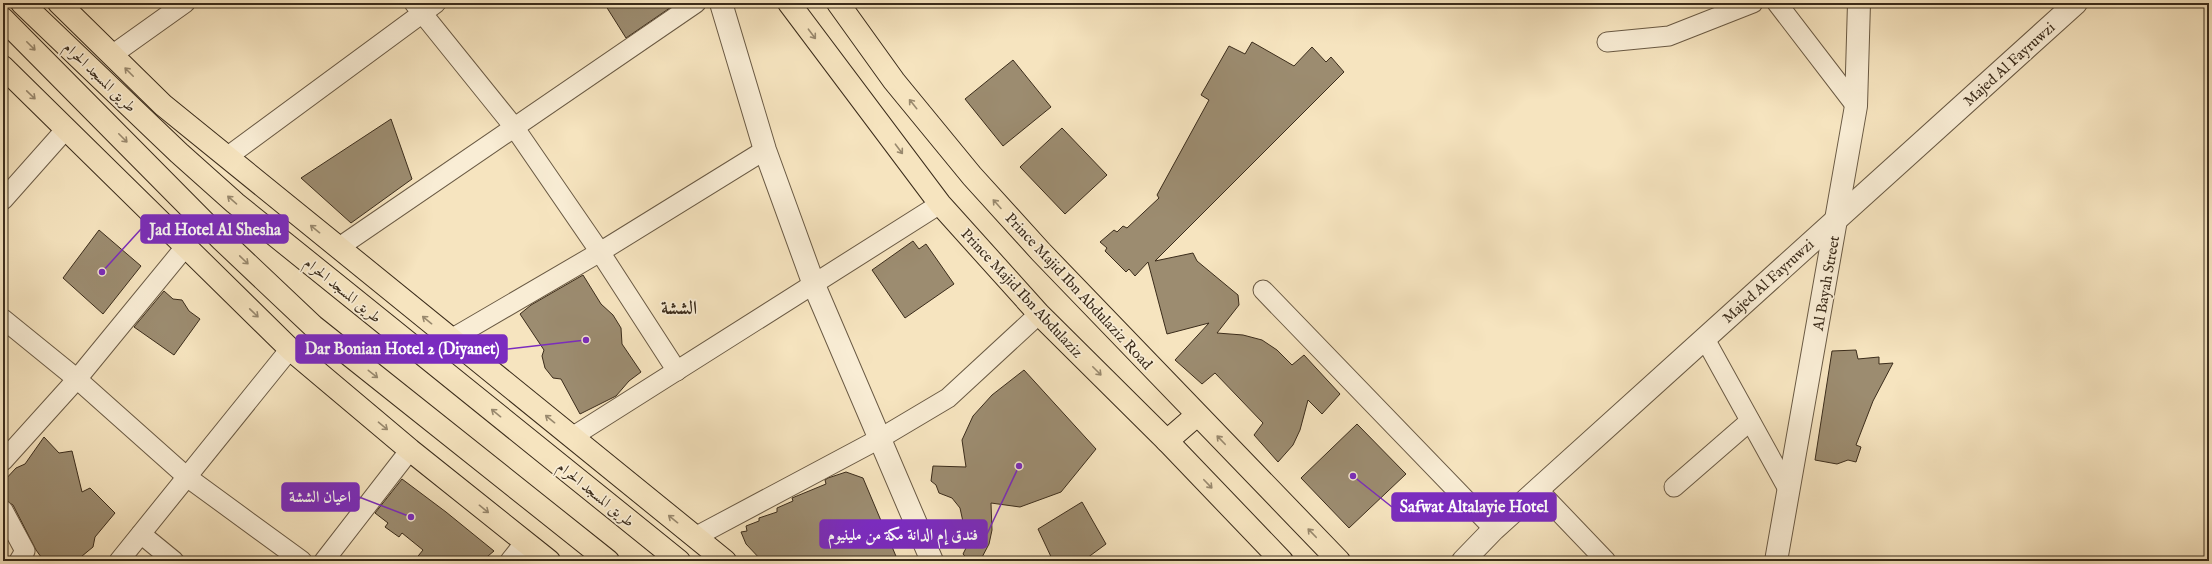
<svg xmlns="http://www.w3.org/2000/svg" width="2212" height="564" viewBox="0 0 2212 564" font-family="'IM FELL English',Amiri,serif">
<style>
.building{fill:#9c8c70;stroke:#3b2c1b}
.lines{fill:none;stroke-linecap:round;stroke-linejoin:round}
.minor-casing{stroke:#6a5a44;stroke-width:21}
.tertiary-casing{stroke:#6a5a44;stroke-width:24}
.primary-casing{stroke:#3b2c1b;stroke-width:24}
.minor{stroke:#f9edd5;stroke-width:19}
.tertiary{stroke:#f9edd5;stroke-width:22}
.primary{stroke:#f6e4bf;stroke-width:22}
.oneway{stroke:#98886d}
.labels{text-anchor:middle;stroke-width:3.5;stroke-linejoin:round;paint-order:stroke}
.street-label{font-size:15px;fill:#3b2c1b;stroke:#f9edd5}
.district-label{font-size:19px;font-weight:bold;fill:#3b2c1b;stroke:#f9edd5}
.leader{fill:none;stroke:#7b2cbf;stroke-width:1.5}
.callout-dot{fill:#7b2cbf;stroke:#f9edd5;stroke-width:1.5}
.callout{fill:#7b2cbf;stroke:#7b2cbf;stroke-width:1.5}
.callout-label{font-size:16px;text-anchor:middle;font-weight:bold;fill:#fff}
</style>
<rect width="100%" height="100%" fill="#f6e4bf"/>
<filter id="stains"><feTurbulence type="fractalNoise" baseFrequency=".005" numOctaves="4"/><feColorMatrix values="0 0 0 0 .2 0 0 0 0 .09 0 0 0 0 .02 0 0 0 .5 -.17"/></filter>
<radialGradient id="worn" r=".72"><stop offset=".6" stop-color="#630" stop-opacity="0"/><stop offset="1" stop-color="#630" stop-opacity=".3"/></radialGradient>
<g class="building">
<path d="M604,3H677L626,38Z"/>
<path d="M1252,42L1294,66L1312,47L1326,62L1331,57L1344,72L1155,261L1193,253L1197,261L1238,295L1239,305L1217,333L1243,335L1262,340L1277,350L1292,365L1304,355L1340,394L1322,414L1308,400L1300,430L1293,445L1278,462L1254,435L1263,423L1215,373L1202,384L1175,360L1209,323L1167,334L1148,262L1135,276L1129,269L1126,272L1105,251L1107,248L1100,242L1114,230L1117,232L1123,226L1127,228L1159,198L1157,195L1209,100L1201,95L1229,46L1245,54Z"/>
<path d="M1013,60L1051,107L1003,146L965,99Z"/>
<path d="M391,119L412,179L351,223L301,178Z"/>
<path d="M1062,128L1107,175L1065,214L1020,167Z"/>
<path d="M99,230L141,266L103,314L63,278Z"/>
<path d="M913,241L919,249L926,244L954,284L905,318L872,270Z"/>
<path d="M583,275L601,304L613,315L621,328L622,344L641,372L629,381L616,396L580,414L561,379L553,378L545,368L542,356L544,350L520,314L531,305Z"/>
<path d="M164,291L173,299L182,300L189,311L200,319L174,355L134,327Z"/>
<path d="M1856,350L1858,359L1879,357V364L1893,363L1873,401L1856,445L1861,447L1856,462L1848,460L1837,464L1815,460L1832,351Z"/>
<path d="M1024,370L1096,449L1061,492L1020,507L991,503L992,530L989,544L980,561H969L963,554L966,548L958,542L965,531L960,508L952,498L939,493L936,485L931,481L933,466L966,467L962,440L973,416L992,395Z"/>
<path d="M1357,424L1406,474L1349,528L1301,478Z"/>
<path d="M44,437L59,453L72,451L82,492L90,488L115,513L95,537L93,547L76,561H44L36,550L13,505L3,499V482L16,468L25,464Z"/>
<path d="M846,472L863,478L898,561H762L746,544L741,532L747,531L746,526L759,521V518L777,512V508L793,501L792,498L826,484L825,480L828,478Z"/>
<path d="M402,479L446,512L494,551L482,561H414L423,550L402,533L399,537L385,527L388,523L375,513Z"/>
<path d="M1082,502L1106,544L1083,561H1053L1038,529Z"/>
</g>
<g class="lines">
<defs>
<g id="minor">
<path d="M414,3L514,127L600,252L677,371"/>
<path d="M1777,3L1856,106"/>
<path d="M1607,42L1669,36L1753,3"/>
<path d="M112,55L185,3"/>
<path d="M227,157L436,3"/>
<path d="M3,200L66,129"/>
<path d="M338,248L696,3"/>
<path d="M1263,290L1494,529"/>
<path d="M3,319L77,379L187,477L302,561"/>
<path d="M451,339L600,252L765,150"/>
<path d="M1705,339L1789,491"/>
<path d="M572,437L940,204"/>
<path d="M3,461L77,379L186,246"/>
<path d="M1674,487L1750,421"/>
<path d="M1538,490L1606,561"/>
<path d="M3,510L25,551L19,561"/>
<path d="M141,534L174,561"/>
<path d="M695,537L879,439L948,398L1039,314"/>
<path d="M119,561L290,349"/>
<path d="M324,561L410,450"/>
<path d="M510,561L525,542"/>
</g>
<g id="tertiary">
<path d="M721,3L765,150L814,285L932,561"/>
<path d="M1463,561L1494,529L2076,3"/>
<path d="M1776,561L1856,106L1859,3"/>
</g>
<g id="primary">
<path d="M22,3L179,153L235,203L679,561"/>
<path d="M59,3L163,105L725,561"/>
<path d="M789,3L940,204L1039,314L1167,441L1282,561"/>
<path d="M838,3L894,81L972,176L1041,252L1339,561"/>
<path d="M3,19L222,240L313,326L608,561"/>
<path d="M3,67L290,349L410,450L549,561"/>
<path d="M1167,441L1197,415"/>
</g>
</defs>
<use href="#minor" class="minor-casing"/>
<use href="#tertiary" class="tertiary-casing"/>
<use href="#primary" class="primary-casing"/>
<use href="#minor" class="minor"/>
<use href="#tertiary" class="tertiary"/>
<use href="#primary" class="primary"/>
</g>
<defs><path id="oneway-shaft" d="M-6 0H5M1.5-3L5.5 0L1.5 3" fill="none" stroke-width="1.6" stroke-linecap="round" stroke-linejoin="round"/></defs>
<g class="oneway">
<use href="#oneway-shaft" transform="translate(812 34) rotate(53)"/>
<use href="#oneway-shaft" transform="translate(31 46) rotate(45)"/>
<use href="#oneway-shaft" transform="translate(129 72) rotate(-135)"/>
<use href="#oneway-shaft" transform="translate(31 95) rotate(44)"/>
<use href="#oneway-shaft" transform="translate(913 104) rotate(-129)"/>
<use href="#oneway-shaft" transform="translate(123 138) rotate(45)"/>
<use href="#oneway-shaft" transform="translate(899 149) rotate(53)"/>
<use href="#oneway-shaft" transform="translate(232 200) rotate(-139)"/>
<use href="#oneway-shaft" transform="translate(997 204) rotate(-132)"/>
<use href="#oneway-shaft" transform="translate(315 229) rotate(-141)"/>
<use href="#oneway-shaft" transform="translate(244 260) rotate(44)"/>
<use href="#oneway-shaft" transform="translate(254 313) rotate(44)"/>
<use href="#oneway-shaft" transform="translate(427 320) rotate(-141)"/>
<use href="#oneway-shaft" transform="translate(1097 371) rotate(45)"/>
<use href="#oneway-shaft" transform="translate(373 374) rotate(38)"/>
<use href="#oneway-shaft" transform="translate(496 413) rotate(-141)"/>
<use href="#oneway-shaft" transform="translate(550 419) rotate(-141)"/>
<use href="#oneway-shaft" transform="translate(383 426) rotate(40)"/>
<use href="#oneway-shaft" transform="translate(1221 440) rotate(-134)"/>
<use href="#oneway-shaft" transform="translate(1208 484) rotate(46)"/>
<use href="#oneway-shaft" transform="translate(484 509) rotate(39)"/>
<use href="#oneway-shaft" transform="translate(673 519) rotate(-141)"/>
<use href="#oneway-shaft" transform="translate(1312 533) rotate(-134)"/>
</g>
<g class="labels">
<g class="street-label">
<text transform="translate(2009 64) rotate(-42)" y="5">Majed Al Fayruwzi</text>
<text transform="translate(100 77) rotate(44)" y="5">طريق المسجد الحرام</text>
<text transform="translate(1768 281) rotate(-42)" y="5">Majed Al Fayruwzi</text>
<text transform="translate(1826 283) rotate(-80)" y="5">Al Bayah Street</text>
<text transform="translate(343 290) rotate(39)" y="5">طريق المسجد الحرام</text>
<text transform="translate(1079 291) rotate(47)" y="5">Prince Majid Ibn Abdulaziz Road</text>
<text transform="translate(1022 293) rotate(47)" y="5">Prince Majid Ibn Abdulaziz</text>
<text transform="translate(596 494) rotate(39)" y="5">طريق المسجد الحرام</text>
</g>
<g class="district-label">
<text x="679" y="314">الششة</text>
</g>
</g>
<path class="leader" d="M102 272L141 229M586 340L507 349M411 517L359 497M1353 476L1392 507M1019 466L987 534"/>
<g class="callout-dot">
<circle cx="102" cy="272" r="4"/>
<circle cx="586" cy="340" r="4"/>
<circle cx="411" cy="517" r="4"/>
<circle cx="1353" cy="476" r="4"/>
<circle cx="1019" cy="466" r="4"/>
</g>
<g class="callout">
<rect x="141" y="215" width="147" height="28" rx="4"/>
<rect x="296" y="335" width="211" height="28" rx="4"/>
<rect x="282" y="483" width="77" height="28" rx="4"/>
<rect x="1392" y="493" width="164" height="28" rx="4"/>
<rect x="820" y="520" width="167" height="28" rx="4"/>
</g>
<g class="callout-label">
<text x="215" y="235">Jad Hotel Al Shesha</text>
<text x="402" y="354">Dar Bonian Hotel 2 (Diyanet)</text>
<text x="320" y="502">اعيان الششة</text>
<text x="1474" y="512">Safwat Altalayie Hotel</text>
<text x="903" y="540">فندق إم الدانة مكة من ملينيوم</text>
</g>
<rect width="2212" height="564" fill="none" stroke="#f6e4bf" stroke-width="16"/>
<rect x="4" y="4" width="2204" height="556" fill="none" stroke="#3b2c1b" stroke-width="2"/>
<rect x="8" y="8" width="2196" height="548" fill="none" stroke="#3b2c1b"/>
<rect width="100%" height="100%" filter="url(#stains)"/>
<rect width="100%" height="100%" fill="url(#worn)"/>
</svg>
